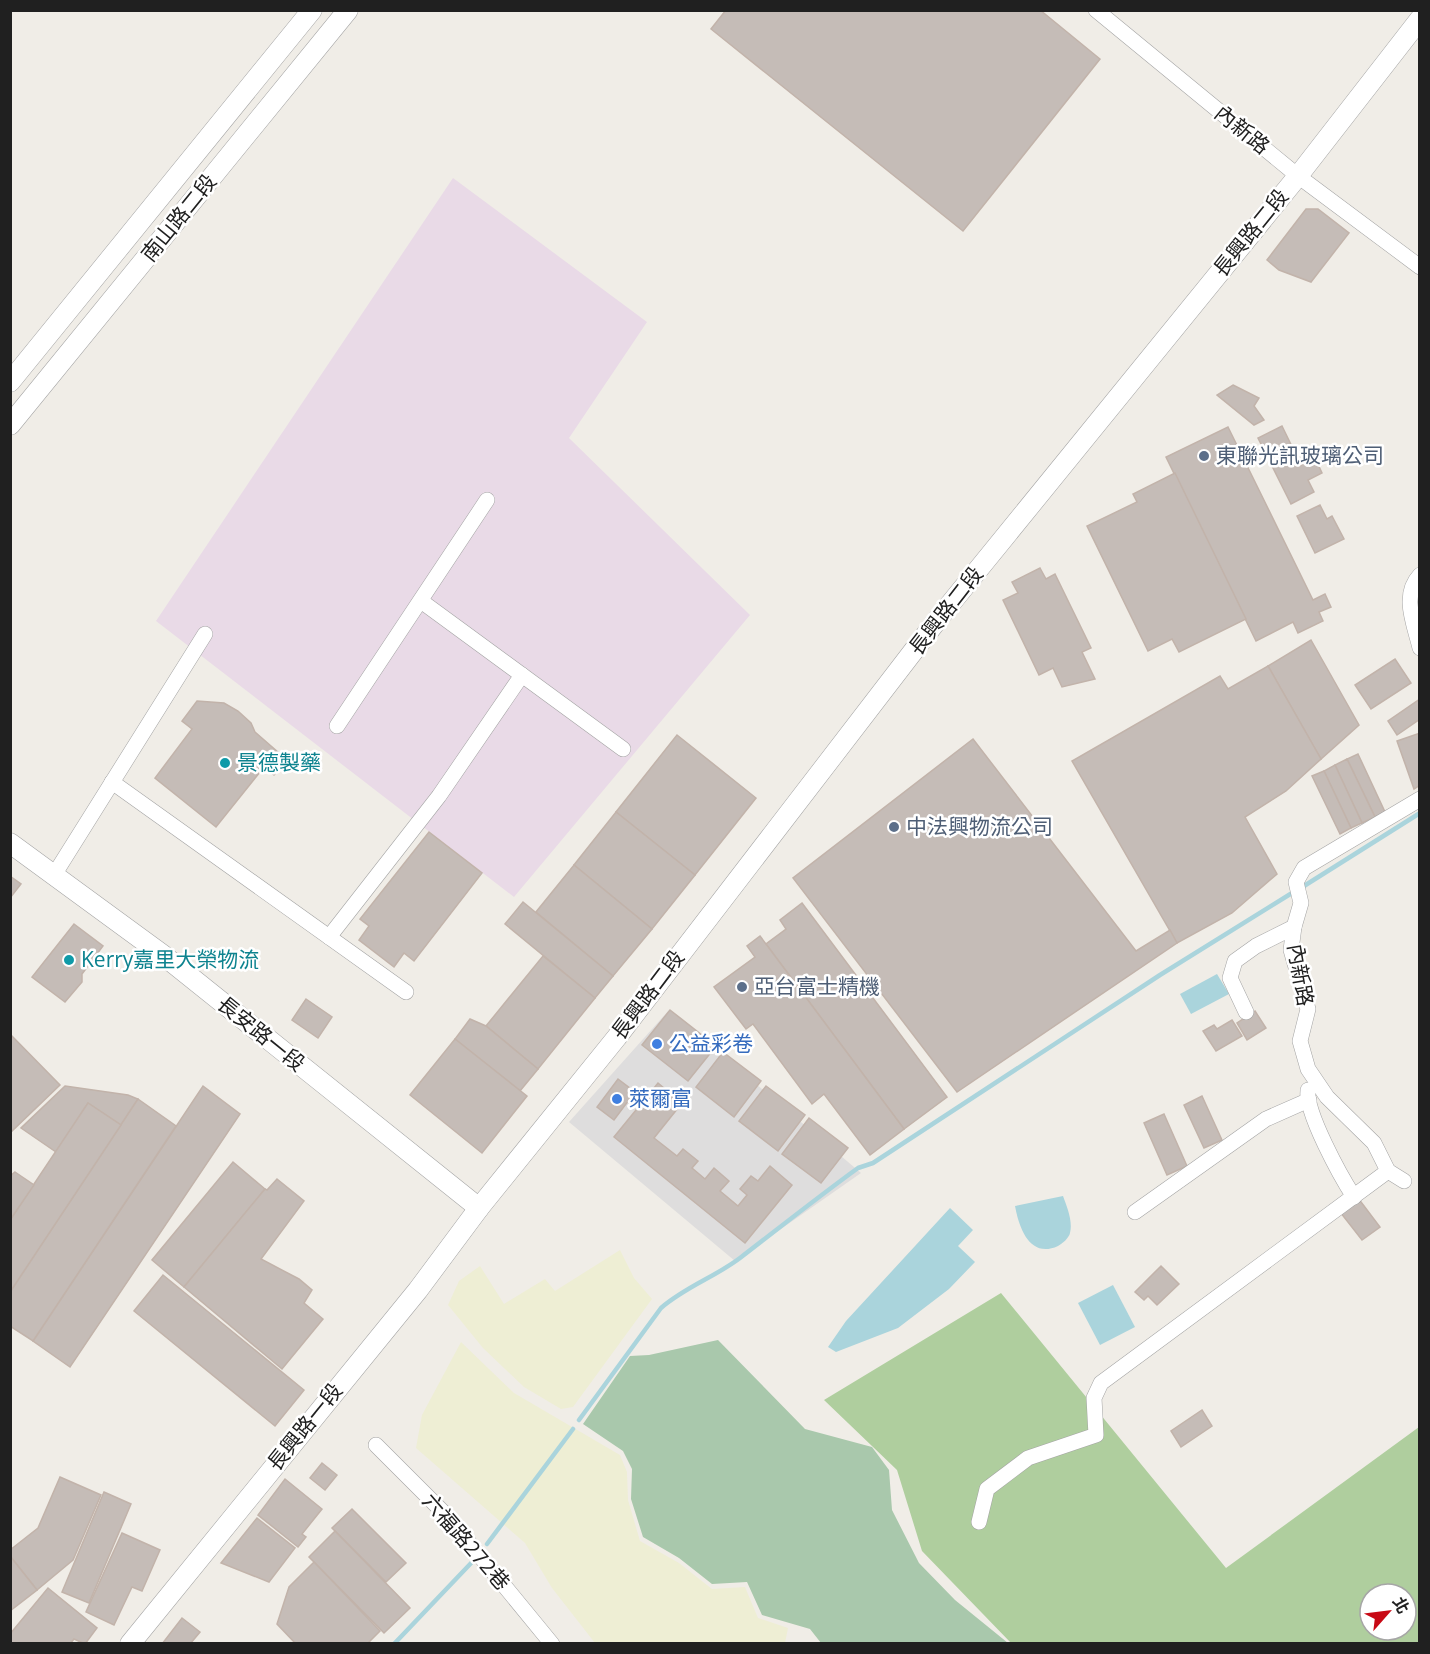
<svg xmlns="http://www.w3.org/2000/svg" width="1430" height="1654" viewBox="0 0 1430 1654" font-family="'Open Sans','Noto Sans TC',sans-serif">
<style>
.residential{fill:#dedddd}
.industrial{fill:#e9dae7}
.farmland{fill:#eeeed4}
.forest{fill:#afce9e;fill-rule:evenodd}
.cemetery{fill:#a9c8ac}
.water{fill:#aad4dc}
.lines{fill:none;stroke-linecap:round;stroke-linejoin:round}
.stream{stroke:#aad4dc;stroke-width:4.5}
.building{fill:#c5bcb7;stroke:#c2b3aa;stroke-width:1.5}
.minor-casing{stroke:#a4a4a4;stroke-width:16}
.tertiary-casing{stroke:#a4a4a4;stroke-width:21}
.minor{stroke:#fff;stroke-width:15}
.tertiary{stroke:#fff;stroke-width:20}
.service-dot{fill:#5c6f8a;stroke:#fff;stroke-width:2}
.culture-dot{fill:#0f9aa8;stroke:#fff;stroke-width:2}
.shop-dot{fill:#3f7fe0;stroke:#fff;stroke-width:2}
.labels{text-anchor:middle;stroke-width:5;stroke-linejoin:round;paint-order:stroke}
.street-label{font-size:21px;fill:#202020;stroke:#fff}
.service-label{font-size:21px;fill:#4e5e75;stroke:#fff;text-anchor:start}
.culture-label{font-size:21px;fill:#0d838f;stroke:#fff;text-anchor:start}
.shop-label{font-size:21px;fill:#366cbe;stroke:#fff;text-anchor:start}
</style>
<rect width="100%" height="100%" fill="#f0ede7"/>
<path class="residential" d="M669,1010L861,1173L735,1261L569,1122Z"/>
<path class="industrial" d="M453,178L647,322L569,438L750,615L514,897L156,621Z"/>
<g class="farmland">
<path d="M620,1250L634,1278L652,1299L573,1407L561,1409L524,1387L483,1348L448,1305L459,1281L480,1266L504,1304L545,1279L555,1291Z"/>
<path d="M461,1342L514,1393L620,1455L627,1472L628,1500L640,1541L679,1563L712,1589L745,1587L758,1618L788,1628L785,1643H595L552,1588L525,1543L416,1448L422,1415Z"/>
</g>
<path class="forest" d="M1001,1293L1226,1568L1419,1427V1643H1011L922,1551L897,1470L824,1400ZM1370,1594H1406V1630H1370Z"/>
<path class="cemetery" d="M718,1340L805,1429L872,1447L889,1470L892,1510L919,1563L955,1600L1008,1643H821L810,1629L762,1615L747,1582L712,1584L679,1558L643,1537L631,1499L632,1469L623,1451L583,1424L630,1356L649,1355Z"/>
<g class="water">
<path d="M1217,974L1229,994L1191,1014L1180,994Z"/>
<path d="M1063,1196C1067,1207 1073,1221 1070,1233C1069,1238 1062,1244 1058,1246C1030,1259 1019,1228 1015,1206Z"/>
<path d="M950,1208L973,1230L958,1246L975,1262L949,1289L898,1328L836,1352L828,1347L846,1321Z"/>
<path d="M1113,1285L1135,1327L1100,1345L1078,1303Z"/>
</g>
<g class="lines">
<g class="stream">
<path d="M1304,886L1420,813"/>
<path d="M579,1420L661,1308C685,1287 715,1277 740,1258C779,1228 818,1197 858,1168L873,1163L1160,975L1292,893"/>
<path d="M487,1544L573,1429"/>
<path d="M394,1644L474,1560"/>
</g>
</g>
<g class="building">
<path d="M726,10H1040L1100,59L963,231L711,29Z"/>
<path d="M1306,209H1318L1349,233L1311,282L1279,270L1267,260Z"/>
<path d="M1233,385L1259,398L1254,406L1264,420L1254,425L1217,395Z"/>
<path d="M1282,426L1301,465L1315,458L1322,473L1308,480L1314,492L1291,504L1258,438Z"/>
<path d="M1228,427L1313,600L1325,594L1331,607L1319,612L1323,621L1298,633L1293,622L1256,641L1166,457Z"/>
<path d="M1175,473L1246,619L1179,652L1172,639L1148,651L1087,526L1137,502L1133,494Z"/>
<path d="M1320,505L1327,519L1332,516L1344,539L1315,553L1297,516Z"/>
<path d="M1040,568L1046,579L1055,574L1091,648L1082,652L1095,679L1062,687L1053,668L1039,675L1003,600L1018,593L1012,582Z"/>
<path d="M1311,640L1359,725L1321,759L1268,666Z"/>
<path d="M1395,659L1411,683L1371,709L1355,685Z"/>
<path d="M1268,666L1321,759L1286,791L1245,817L1277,874L1232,913L1177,943L1072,761L1220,676L1228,689Z"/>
<path d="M1420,699V719L1397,735L1388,721Z"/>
<path d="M197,701L224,703L238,711L251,723L255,732L286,759L274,775L264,767L216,827L155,778L192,729L182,721Z"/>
<path d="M1420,733V785L1414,789L1397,741Z"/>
<path d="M677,735L756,798L695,875L616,812Z"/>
<path d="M973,739L1136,951L1170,930L1177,943L957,1092L793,878Z"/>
<path d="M1358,754L1385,812L1375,817L1347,759Z"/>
<path d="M1347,759L1375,817L1362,823L1335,765Z"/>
<path d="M1335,765L1362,823L1351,828L1324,771Z"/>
<path d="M1324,771L1351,828L1340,834L1312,776Z"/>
<path d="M616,812L695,875L652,929L574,865Z"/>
<path d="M429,832L482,873L414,961L404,953L394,967L359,940L369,926L360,919Z"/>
<path d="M574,865L652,929L613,976L536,912Z"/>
<path d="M10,876L21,884L10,898Z"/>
<path d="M523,902L613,976L595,998L505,924Z"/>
<path d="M802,903L947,1097L904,1129L766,944L786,929L780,920Z"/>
<path d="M74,924L103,946L82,974V982L65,1002L32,977Z"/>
<path d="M760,936L904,1129L870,1155L824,1094L812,1104L753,1024L746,1029L714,987L755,957L747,946Z"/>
<path d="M543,956L595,998L538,1069L486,1026Z"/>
<path d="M306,999L332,1017L318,1038L292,1020Z"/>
<path d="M670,1010L716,1046L688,1081L642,1045Z"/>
<path d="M1255,1011L1266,1028L1247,1040L1237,1023Z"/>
<path d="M470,1019L486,1026L538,1069L520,1091L455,1039Z"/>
<path d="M1232,1020L1242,1036L1216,1051L1203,1031L1214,1025L1217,1029Z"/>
<path d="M10,1034L60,1085L12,1131L10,1130Z"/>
<path d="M455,1039L527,1096L482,1153L410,1095Z"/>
<path d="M723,1052L761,1081L734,1117L696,1087Z"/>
<path d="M618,1079L635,1092L614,1120L597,1107Z"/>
<path d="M658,1083L682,1103L654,1138L677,1156L683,1149L698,1161L692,1168L705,1179L714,1168L729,1181L720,1191L738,1206L747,1195L740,1189L751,1176L758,1181L770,1166L792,1185L745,1243L614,1137Z"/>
<path d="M65,1086L128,1095L138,1099L121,1125L88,1103L56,1152L21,1128Z"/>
<path d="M203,1086L240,1114L70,1367L33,1341Z"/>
<path d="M766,1086L805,1115L778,1151L739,1121Z"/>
<path d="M1202,1096L1222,1140L1204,1148L1184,1105Z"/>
<path d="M138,1099L176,1126L33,1341L10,1326V1292Z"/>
<path d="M88,1103L121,1125L10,1292V1220Z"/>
<path d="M1164,1114L1187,1166L1167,1175L1144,1123Z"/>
<path d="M809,1118L848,1148L821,1183L782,1154Z"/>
<path d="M233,1162L265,1189L184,1287L152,1260Z"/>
<path d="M15,1172L34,1185L10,1220V1176Z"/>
<path d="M277,1179L304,1201L261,1259L299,1279L312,1290L304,1303L323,1319L282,1369L184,1287L265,1189L267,1190Z"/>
<path d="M1358,1198L1380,1227L1362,1240L1340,1212Z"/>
<path d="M1161,1266L1179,1284L1157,1305L1148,1296L1144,1300L1135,1292Z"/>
<path d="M163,1275L304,1390L275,1426L134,1311Z"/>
<path d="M1202,1410L1212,1426L1181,1447L1171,1431Z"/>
<path d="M322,1463L337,1475L325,1490L310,1478Z"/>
<path d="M60,1477L101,1495L73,1560L37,1590L10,1556V1550L38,1528Z"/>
<path d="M285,1479L322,1509L302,1534L306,1537L298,1547L258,1515Z"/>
<path d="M104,1492L131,1504L89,1603L62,1592Z"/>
<path d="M352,1509L406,1563L386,1582L332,1528Z"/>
<path d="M257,1518L295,1548L269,1582L221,1563Z"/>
<path d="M335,1531L410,1608L384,1633L309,1557Z"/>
<path d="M122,1533L160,1550L142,1591L132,1587L114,1625L86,1612Z"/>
<path d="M10,1556L37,1590L10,1611Z"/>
<path d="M314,1562L380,1631L367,1644H296L277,1624L289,1587Z"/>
<path d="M48,1588L97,1628L85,1644L74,1639L70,1644H10V1634Z"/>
<path d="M182,1618L200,1632L190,1644H162Z"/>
</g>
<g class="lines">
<defs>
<g id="minor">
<path d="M1096,10L1298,176L1420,267"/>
<path d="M1420,575C1401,595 1414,623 1420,648"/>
<path d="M421,601L623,749"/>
<path d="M337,726L487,500"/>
<path d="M112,782L406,992"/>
<path d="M54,875L205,634"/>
<path d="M329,937L439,796L522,675"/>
<path d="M1246,1012L1230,978L1235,961L1256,946L1294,927"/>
<path d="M1308,1090C1305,1112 1341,1177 1354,1197"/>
<path d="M1404,1181L1388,1171L1374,1143L1327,1097L1308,1069L1300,1041L1308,1009L1291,950L1294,927L1301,903L1296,882L1304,868L1420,799"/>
<path d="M1135,1212L1266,1119L1309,1100"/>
<path d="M376,1445L448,1517L552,1644"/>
<path d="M979,1522L987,1489L1028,1458L1096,1435L1094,1398L1101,1383L1388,1171"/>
</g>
<g id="tertiary">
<path d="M10,382L312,10"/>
<path d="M10,425L348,10"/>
<path d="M10,843L163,955L479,1208"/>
<path d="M130,1644L418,1290L479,1208L617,1037L938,619L1298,176L1420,19"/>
</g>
</defs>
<use href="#minor" class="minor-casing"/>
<use href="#tertiary" class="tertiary-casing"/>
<use href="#minor" class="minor"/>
<use href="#tertiary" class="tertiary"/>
</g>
<g class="service-dot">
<circle cx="1204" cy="456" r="6"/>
<circle cx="894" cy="827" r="6"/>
<circle cx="742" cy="987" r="6"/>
</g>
<g class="culture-dot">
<circle cx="225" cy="763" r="6"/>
<circle cx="69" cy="960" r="6"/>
</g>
<g class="shop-dot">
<circle cx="657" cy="1044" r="6"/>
<circle cx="617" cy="1099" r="6"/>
</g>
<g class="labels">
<g class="street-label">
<text transform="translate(1242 130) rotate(39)" y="7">內新路</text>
<text transform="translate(179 218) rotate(-51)" y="7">南山路二段</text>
<text transform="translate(1251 233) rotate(-51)" y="7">長興路二段</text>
<text transform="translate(946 611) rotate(-52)" y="7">長興路二段</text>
<text transform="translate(1300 975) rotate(80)" y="7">內新路</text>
<text transform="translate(648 995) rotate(-53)" y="7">長興路二段</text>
<text transform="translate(261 1034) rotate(39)" y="7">長安路一段</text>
<text transform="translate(305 1427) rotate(-51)" y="7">長興路一段</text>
<text transform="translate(466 1542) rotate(49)" y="7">六福路272巷</text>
</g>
<g class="service-label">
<text x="1216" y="463">東聯光訊玻璃公司</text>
<text x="906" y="834">中法興物流公司</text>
<text x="754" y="994">亞台富士精機</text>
</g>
<g class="culture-label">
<text x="237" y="770">景德製藥</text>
<text x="81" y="967">Kerry嘉里大榮物流</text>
</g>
<g class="shop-label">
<text x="669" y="1051">公益彩卷</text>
<text x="629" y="1106">萊爾富</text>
</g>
</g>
<rect width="1430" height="1654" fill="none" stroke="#202020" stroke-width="24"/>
<g transform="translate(1388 1612) rotate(62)"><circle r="28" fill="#ffffff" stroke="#a6a6a6" stroke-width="1.5"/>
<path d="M0-4.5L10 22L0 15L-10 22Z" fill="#c80915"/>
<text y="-9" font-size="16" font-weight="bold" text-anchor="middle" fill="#202020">北</text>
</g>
</svg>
